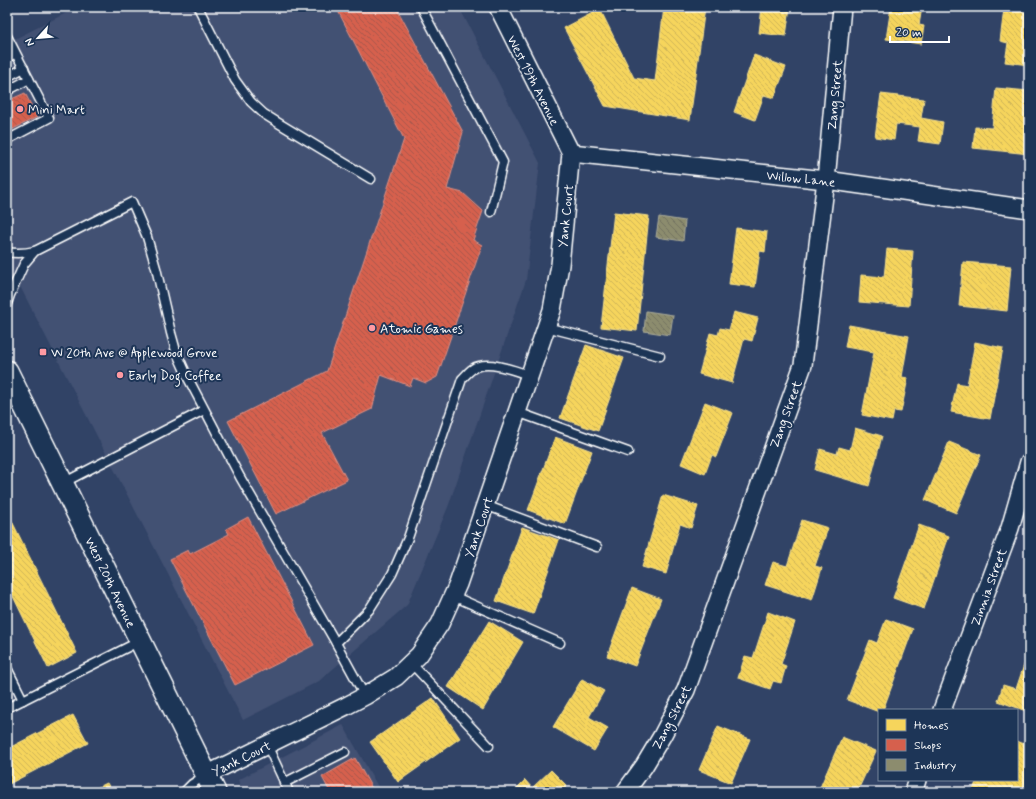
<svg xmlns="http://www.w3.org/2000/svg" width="1036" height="799" viewBox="0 0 1036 799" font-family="Mynerve,sans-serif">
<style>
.built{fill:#435173}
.homes{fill:url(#homes-back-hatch);stroke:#f9e28d}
.shops{fill:url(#shops-back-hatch);stroke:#e29082}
.industry{fill:url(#industry-back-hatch);stroke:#aeae9a}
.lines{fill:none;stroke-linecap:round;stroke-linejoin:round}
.service-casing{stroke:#fff;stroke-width:11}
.minor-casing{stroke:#fff;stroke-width:20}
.tertiary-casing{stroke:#fff;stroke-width:24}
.service{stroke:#1d3557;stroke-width:8}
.minor{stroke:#1d3557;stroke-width:17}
.tertiary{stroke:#1d3557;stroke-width:21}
.poi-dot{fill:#ff9aa2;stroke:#1d3557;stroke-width:1.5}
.labels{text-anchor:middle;stroke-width:4;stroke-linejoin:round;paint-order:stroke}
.street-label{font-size:13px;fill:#fff;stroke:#1d3557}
.poi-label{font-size:13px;fill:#fff;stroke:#1d3557;text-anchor:start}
</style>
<defs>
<pattern id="homes-back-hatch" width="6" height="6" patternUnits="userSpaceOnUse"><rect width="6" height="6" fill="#f6d55c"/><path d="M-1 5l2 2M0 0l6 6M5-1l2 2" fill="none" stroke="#ccb358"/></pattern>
<pattern id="shops-back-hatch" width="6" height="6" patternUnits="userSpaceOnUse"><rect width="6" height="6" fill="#d6604d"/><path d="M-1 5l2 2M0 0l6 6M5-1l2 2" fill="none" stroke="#a6594d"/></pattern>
<pattern id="industry-back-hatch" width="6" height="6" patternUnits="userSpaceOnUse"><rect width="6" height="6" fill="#8c8c6e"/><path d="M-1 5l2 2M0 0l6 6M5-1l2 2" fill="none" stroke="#727260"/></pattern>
</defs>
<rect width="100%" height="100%" fill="#314366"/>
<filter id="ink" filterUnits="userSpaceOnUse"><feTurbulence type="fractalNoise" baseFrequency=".025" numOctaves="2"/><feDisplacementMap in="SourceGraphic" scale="8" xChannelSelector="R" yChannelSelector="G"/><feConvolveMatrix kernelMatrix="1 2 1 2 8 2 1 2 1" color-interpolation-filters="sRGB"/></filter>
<g filter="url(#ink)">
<g class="built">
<path d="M78,7H459L540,163L526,280L448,507L407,605L319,681L243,720L7,261V43Z"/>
<path d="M343,725L381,792H244L238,780Z"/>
</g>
<g class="homes">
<path d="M664,7H705L690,120L605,106L564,28L600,9L634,78L655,81Z"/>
<path d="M762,7H790L786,36L759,33Z"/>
<path d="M891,7H922L919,25L924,26L921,44L886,39Z"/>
<path d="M1004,9L1029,13V65L1005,62L1008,43L1000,41Z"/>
<path d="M754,55L786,67L774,98L764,95L755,120L734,112Z"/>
<path d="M996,88L1029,91V154L973,148L975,127L992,128Z"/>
<path d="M881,94L924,99L921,118L943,122L940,144L918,141L920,127L896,124L894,140L875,137Z"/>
<path d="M614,212L649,216L637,331L601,327Z"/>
<path d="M736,228L767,232L765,252L760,251L755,287L729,284Z"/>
<path d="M887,249L913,251L909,306L859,302L861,275L884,277Z"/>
<path d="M963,262L1011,266L1007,311L959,306Z"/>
<path d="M734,312L758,318L752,341L744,339L732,383L699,374L710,333L718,335L720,328L729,330Z"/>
<path d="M849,325L909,336L902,377L908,378L901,412L894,411L892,421L862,415L874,352L845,347Z"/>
<path d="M975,342L1003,348L990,419L951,412L957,383L967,385Z"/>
<path d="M586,345L624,358L598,431L560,418Z"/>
<path d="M705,402L733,413L716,457L712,455L705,474L681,464Z"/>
<path d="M855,428L882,436L869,486L815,470L820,449L837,454L839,447L850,450Z"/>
<path d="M555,437L592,451L565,524L528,510Z"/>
<path d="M949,442L981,455L956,513L925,500Z"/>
<path d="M663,495L698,506L691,528L680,524L666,574L642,567Z"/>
<path d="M7,511L77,653L48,668L7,584Z"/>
<path d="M802,520L828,528L815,566L822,568L812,600L765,585L773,562L787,566Z"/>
<path d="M919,525L949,536L924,609L893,598Z"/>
<path d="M522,527L559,540L533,614L496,601Z"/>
<path d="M632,588L661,599L635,666L607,656Z"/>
<path d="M768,612L795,622L781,664L786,666L781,683L773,681L770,689L738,678L745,656L753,658Z"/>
<path d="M886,619L913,629L883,710H879V712L847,700L870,640L877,643Z"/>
<path d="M489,621L523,642L483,710L448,687Z"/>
<path d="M1029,650V712L998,701L1003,685L1016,689Z"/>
<path d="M582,679L604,691L589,717L608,728L594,751L553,727Z"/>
<path d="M433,698L460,738L398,782L370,742Z"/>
<path d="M73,715L88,743L7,785V749Z"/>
<path d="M718,726L750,739L731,783L699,770Z"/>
<path d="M842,737L876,751L858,790L853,788L851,792H818Z"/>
<path d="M1017,741L1029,746V774L1022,792H972L977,780H1017Z"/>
<path d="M551,770L567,786L561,792H513L525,780L532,788Z"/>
<path d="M107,783L112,792H88Z"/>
</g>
<g class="shops">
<path d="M336,7H396L463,132L447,189L463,193L483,211L473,240L482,245L437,377L426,383L413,378L410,386L381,375L372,409L322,433L347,480L276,514L228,421L327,371L404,139Z"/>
<path d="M25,93L37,117L7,132V101Z"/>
<path d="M248,517L314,645L235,685L170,559L188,550L190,554L229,534L226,529Z"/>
<path d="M355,758L374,792H330L322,777Z"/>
</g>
<g class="industry">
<path d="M659,217L685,221L683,241L656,237Z"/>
<path d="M646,311L673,315L670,335L644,331Z"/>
</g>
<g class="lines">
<defs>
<g id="service">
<path d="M198,7L235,80L251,102L264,114L280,124L371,179"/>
<path d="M421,7L503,162L491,212"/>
<path d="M7,36L49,118L7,140"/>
<path d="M7,58L15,53"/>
<path d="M7,77L24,68"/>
<path d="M7,91L29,79"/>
<path d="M7,252C17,254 26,253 35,251L132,202L147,237L156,268L171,333L176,351L189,380L240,477L336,643L365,696"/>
<path d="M7,304L10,295L24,264L35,251"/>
<path d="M546,327L660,356"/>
<path d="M517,412L628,452"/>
<path d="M63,483L204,410"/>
<path d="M485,505L597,547"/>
<path d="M453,596L560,643"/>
<path d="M336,643L369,610L392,574L408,538L462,379C467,374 472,367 479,366C494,362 515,371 529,375"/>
<path d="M411,663L489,746"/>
<path d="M7,668L23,700"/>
<path d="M7,708L140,641"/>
<path d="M267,745L289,792"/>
<path d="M284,783L345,752"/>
<path d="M184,792L192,784L206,775"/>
</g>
<g id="minor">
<path d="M498,7L571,153"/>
<path d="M571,153L826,180L1029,209"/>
<path d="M942,710L1010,528L1029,462"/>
<path d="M206,775L346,706L365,696L396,677L419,655L440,624L458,584L552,310L560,265L571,153"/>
<path d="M625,792L644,766L662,736L686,690L803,365L826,180L842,7"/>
<path d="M913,792L917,780"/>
</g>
<path id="tertiary" d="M7,371L215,792"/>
</defs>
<use href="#service" class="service-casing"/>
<use href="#minor" class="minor-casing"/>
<use href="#tertiary" class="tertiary-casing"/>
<use href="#service" class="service"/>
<use href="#minor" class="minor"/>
<use href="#tertiary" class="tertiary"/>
</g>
</g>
<g class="poi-dot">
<circle cx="20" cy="109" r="4"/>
<circle cx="372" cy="328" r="4"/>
<rect x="39" y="348" width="8" height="8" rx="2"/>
<circle cx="120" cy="375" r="4"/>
</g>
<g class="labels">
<g class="street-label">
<text transform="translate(534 80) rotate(63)" y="5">West 19th Avenue</text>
<text transform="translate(834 95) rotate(-85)" y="5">Zang Street</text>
<text transform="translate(801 178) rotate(6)" y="5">Willow Lane</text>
<text transform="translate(565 216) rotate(-84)" y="5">Yank Court</text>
<text transform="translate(785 414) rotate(-70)" y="5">Zang Street</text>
<text transform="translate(478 527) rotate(-71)" y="5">Yank Court</text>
<text transform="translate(111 582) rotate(64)" y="5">West 20th Avenue</text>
<text transform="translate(988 587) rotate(-70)" y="5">Zinnia Street</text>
<text transform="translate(671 717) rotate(-63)" y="5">Zang Street</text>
<text transform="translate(241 758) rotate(-26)" y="5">Yank Court</text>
</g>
<g class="poi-label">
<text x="28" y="114">Mini Mart</text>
<text x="380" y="333">Atomic Games</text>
<text x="51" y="357">W 20th Ave @ Applewood Grove</text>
<text x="128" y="380">Early Dog Coffee</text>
</g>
</g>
<rect width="1036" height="799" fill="none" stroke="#1d3557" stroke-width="24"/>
<rect x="12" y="12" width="1012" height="775" fill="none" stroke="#fff" stroke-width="1.5" filter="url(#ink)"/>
<rect x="878" y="709" width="140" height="72" fill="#1d3557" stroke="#77869a"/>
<rect x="886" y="719" width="20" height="12" fill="#f6d55c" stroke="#77869a"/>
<text x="914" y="729" font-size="12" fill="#ffffff">Homes</text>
<rect x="886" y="739" width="20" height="12" fill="#d6604d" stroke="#77869a"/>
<text x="914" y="749" font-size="12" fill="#ffffff">Shops</text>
<rect x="886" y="759" width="20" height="12" fill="#8c8c6e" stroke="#77869a"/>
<text x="914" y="769" font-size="12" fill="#ffffff">Industry</text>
<g transform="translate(38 38) rotate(243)" stroke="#1d3557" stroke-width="3" paint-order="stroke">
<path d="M0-3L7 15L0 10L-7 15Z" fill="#ffffff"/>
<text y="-6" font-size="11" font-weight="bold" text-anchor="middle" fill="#ffffff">N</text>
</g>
<path d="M890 36v6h59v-6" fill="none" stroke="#ffffff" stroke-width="2"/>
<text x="896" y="36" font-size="12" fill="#ffffff" stroke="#1d3557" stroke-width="3" paint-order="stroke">20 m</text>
</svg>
